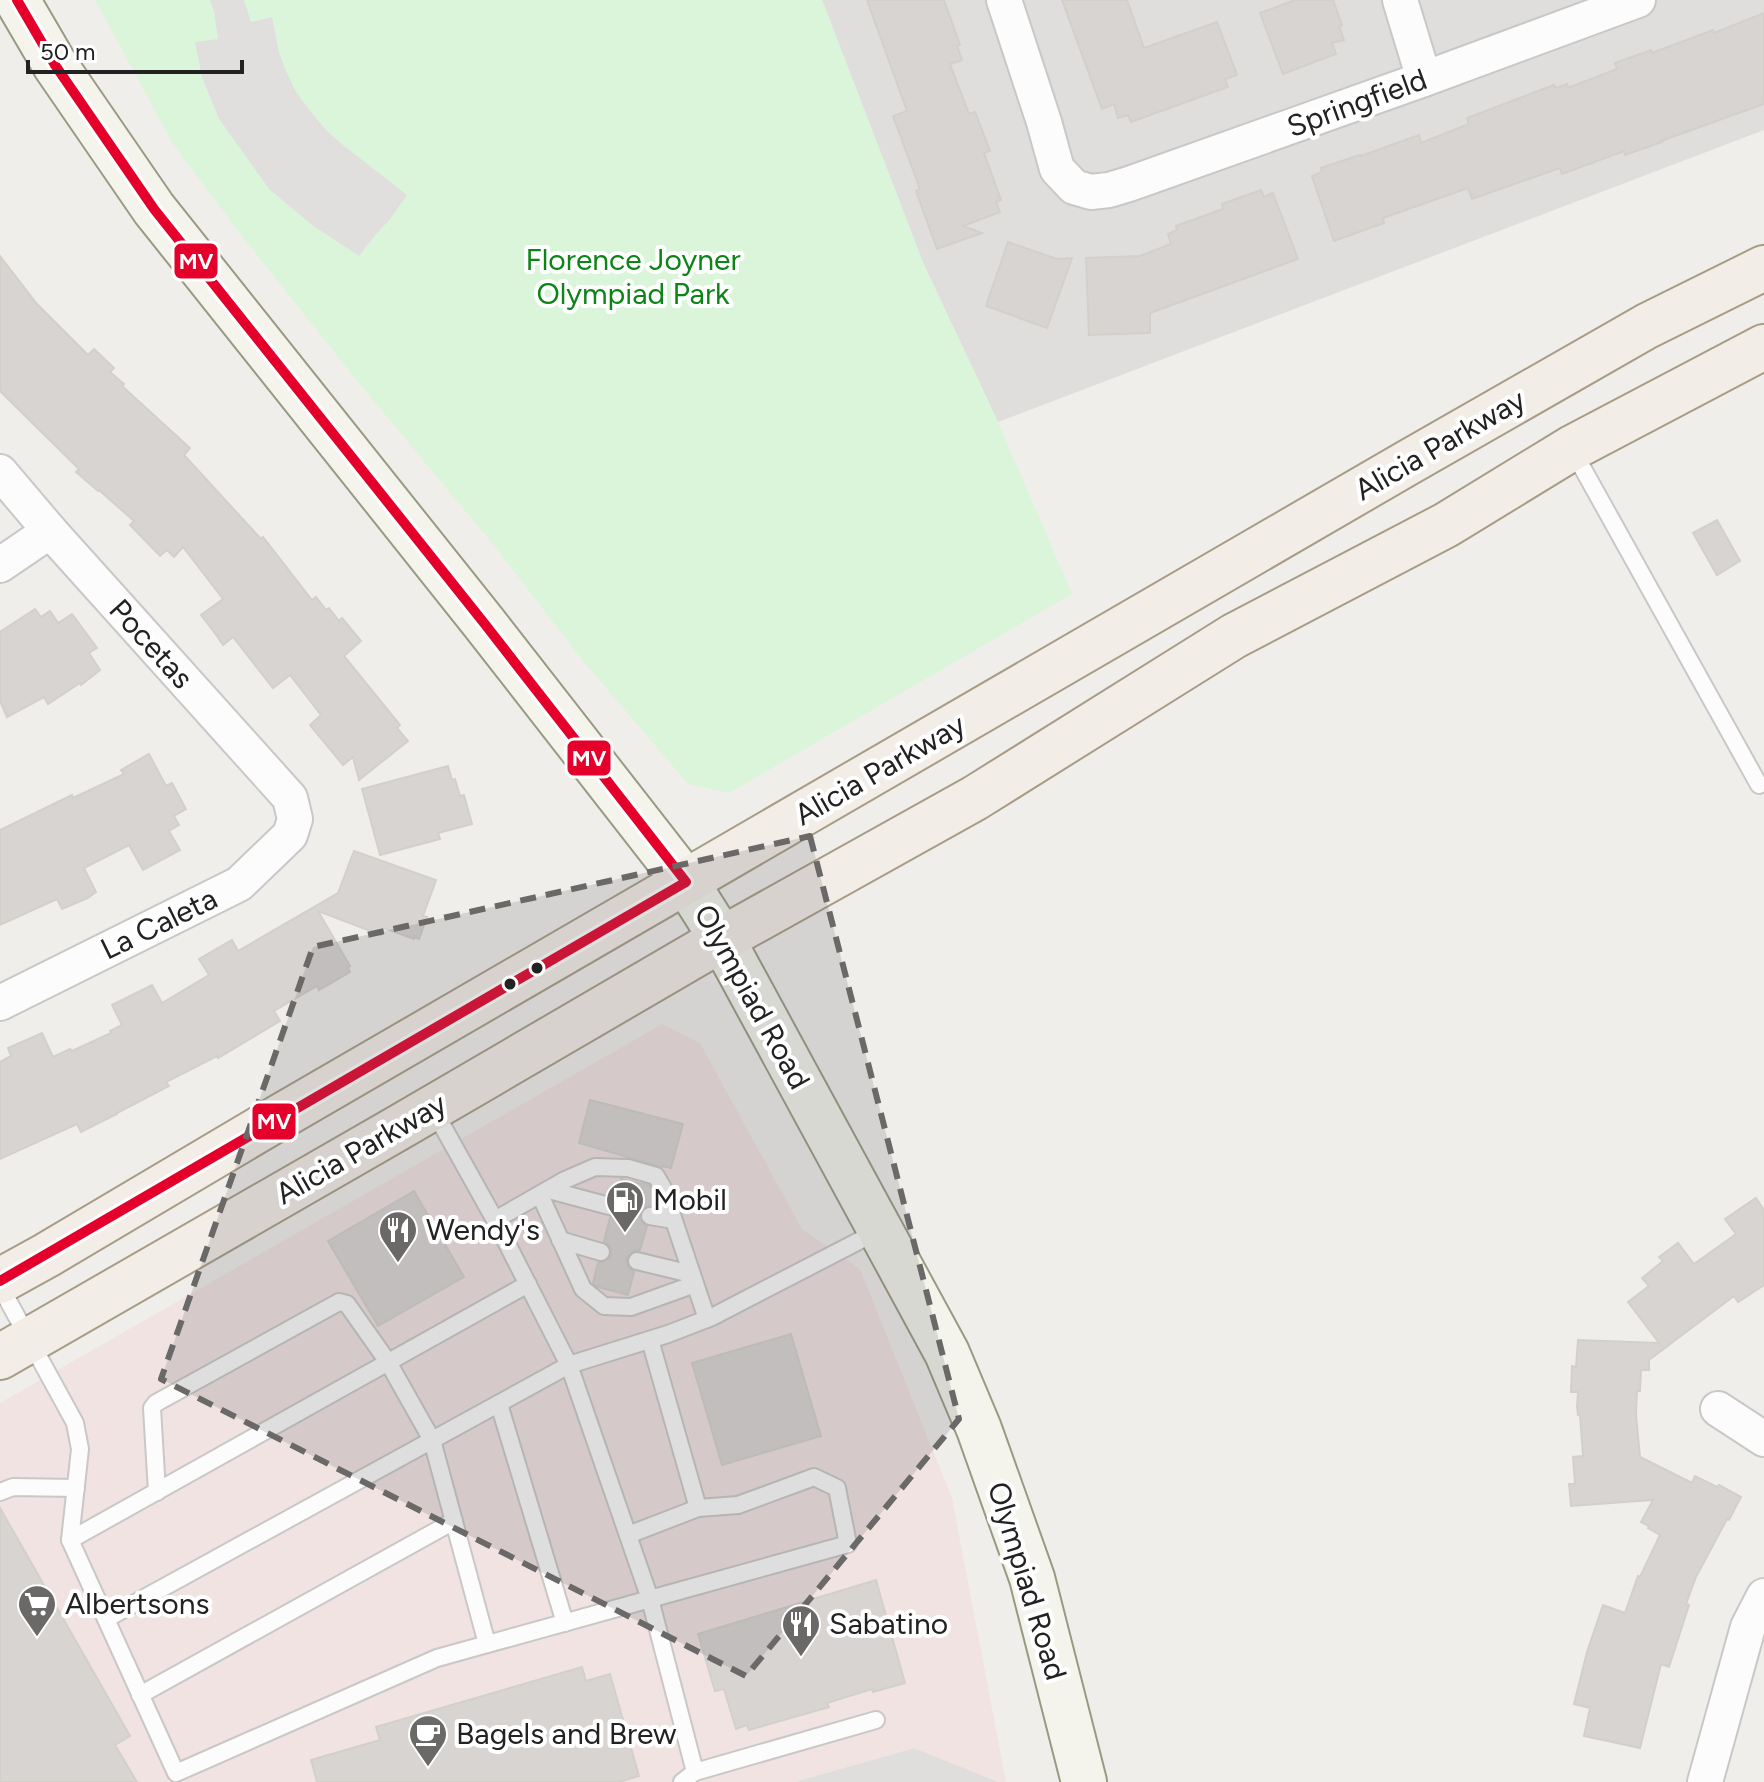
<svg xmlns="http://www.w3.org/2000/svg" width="1764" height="1782" viewBox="0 0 1764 1782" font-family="Figtree,sans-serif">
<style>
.residential{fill:#dfdedc}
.commercial{fill:#f1e3e1}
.park{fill:#daf5da}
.parking{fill:#e0dfde}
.building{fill:#d7d4d2;stroke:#d3d0cc;stroke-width:2}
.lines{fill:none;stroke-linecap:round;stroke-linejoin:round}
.service-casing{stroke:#c9c8c7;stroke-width:20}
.minor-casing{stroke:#c9c8c7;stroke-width:38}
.secondary-casing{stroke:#999a82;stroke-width:48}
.primary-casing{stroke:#a79c86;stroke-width:48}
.service{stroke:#fdfcfc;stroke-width:16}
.minor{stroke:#fdfcfc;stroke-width:34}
.secondary{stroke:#f4f4ed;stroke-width:44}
.primary{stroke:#f3ede7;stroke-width:44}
.bus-1-casing{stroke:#fff;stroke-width:16}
.bus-1{stroke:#e4002b;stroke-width:10}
.marked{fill:#6a6968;fill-opacity:0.2;stroke:#6a6968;stroke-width:6;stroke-dasharray:16 10;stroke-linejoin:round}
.bus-dot{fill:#222;stroke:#fff;stroke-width:3}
.labels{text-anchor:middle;stroke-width:8;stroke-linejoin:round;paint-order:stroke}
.street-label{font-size:30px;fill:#222;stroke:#fff}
.park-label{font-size:30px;fill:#0c8416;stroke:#fff}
.poi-label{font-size:30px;fill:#222;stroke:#fff;text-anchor:start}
.line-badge{stroke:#fff;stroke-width:3}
.badge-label{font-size:22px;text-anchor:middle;font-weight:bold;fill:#fff}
</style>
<rect width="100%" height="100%" fill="#f0eeeb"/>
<g class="residential">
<path d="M822,0H1764V130L998,422L924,265Z"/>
<path d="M914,1748L999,1782H794Z"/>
</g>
<path class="commercial" d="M662,1024L700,1043L802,1229L860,1269L952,1498L1006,1782H999L914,1748L794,1782H0V1403Z"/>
<path class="park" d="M95,0H822L924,265L998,422L1072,594L729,793L688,784L583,661L496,548L358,382L241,235L173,144Z"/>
<path class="parking" d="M210,0H244L251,22L272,17L279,53L286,71L296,92L311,112L326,130L343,145L407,195L390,219L373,238L359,256L312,225L269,189L219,119L202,77L195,42L218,39L214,11Z"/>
<g class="building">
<path d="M867,0H944L960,45L957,46L962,60L950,64L969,114L975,112L990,151L984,153L1001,200L996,202L1000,212L963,226L982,233L937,249L916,191L920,189L893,116L907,111Z"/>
<path d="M1062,0H1127L1144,48L1217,22L1237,75L1225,79L1228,87L1131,122L1128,115L1118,118L1114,104L1102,109Z"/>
<path d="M1295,0H1333L1342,25L1339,26L1344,40L1332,43L1336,54L1283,74L1260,13Z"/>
<path d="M1764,13V104L1661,141L1662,142L1625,155L1624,151L1562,174L1560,168L1472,199L1468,188L1383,218L1384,223L1334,241L1312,176L1322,172L1321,168L1360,155L1361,156L1419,135L1421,143L1469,124L1467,118L1554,85L1556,88L1567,84L1568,88L1617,69L1615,63L1651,50L1652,53L1713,30L1714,33Z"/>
<path d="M1261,190L1264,197L1273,193L1298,259L1150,313V333L1089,335L1086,258L1140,256L1171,244L1168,234L1177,230L1176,226L1223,209L1222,204Z"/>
<path d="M1008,242L1057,259L1072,258L1047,328L986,306Z"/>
<path d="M0,256L37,304L88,355L94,349L114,368L110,372L124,384L122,386L190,448L184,455L261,539L263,537L312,600L316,597L326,610L329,608L339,621L342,618L361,641L344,656L400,725L397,728L408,741L359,780L353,757L343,765L310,725L321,715L290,675L273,688L233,637L223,645L217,636L201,615L223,599L183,547L174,557L167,550L160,556L130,525L134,521L99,490L98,491L76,472L79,469L0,391Z"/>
<path d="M1717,520L1740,561L1717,575L1693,533Z"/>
<path d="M35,609L41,617L50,611L58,623L72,614L97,648L89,653L100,670L81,685L80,683L48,704L44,697L7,717L0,701V632Z"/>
<path d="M149,754L166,786L172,783L186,809L174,816L179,825L169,831L180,850L143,870L129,845L84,868L96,892L88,898L62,909L57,899L0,925V830L72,795L73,798L124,774L121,770Z"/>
<path d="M448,766L452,780L455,779L460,796L464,795L472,824L438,833L440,839L380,855L362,789Z"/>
<path d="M354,851L436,880L423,916L427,917L419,939L415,937L414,939L384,928L381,935L318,911L350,966L348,967L350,972L319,990L317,986L274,1011L280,1021L218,1058L217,1056L166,1082L169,1086L117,1113V1114L81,1132L77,1124L0,1159V1062L11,1056L8,1048L42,1033L53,1057L70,1049L72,1051L111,1033L110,1031L122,1025L112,1005L152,985L162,1003L209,975L199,959L232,940L238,951L338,893Z"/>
<path d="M590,1100L683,1124L671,1168L662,1166V1167L579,1143Z"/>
<path d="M621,1179L649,1185L654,1197L652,1205L646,1206L639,1213L640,1220L647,1226L640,1250L633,1251L627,1258V1265L634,1272L628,1295L598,1287L593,1283L598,1263L608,1260L612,1254L609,1245L604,1241L610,1218L617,1217L623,1211V1203L616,1196Z"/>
<path d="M414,1191L464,1277L378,1326L328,1241Z"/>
<path d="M1756,1198L1764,1210V1285L1738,1302L1734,1296L1649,1360V1370H1641L1640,1391H1637L1636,1415L1640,1457L1692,1483L1695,1476L1717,1487L1719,1485L1741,1497L1729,1520L1727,1519L1696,1577L1686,1604L1689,1605L1669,1667L1661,1664L1640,1748L1584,1736L1590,1708L1574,1704L1587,1652L1603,1605L1625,1613L1638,1576L1640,1577L1660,1535L1648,1528L1649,1526L1641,1522L1653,1500L1571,1506L1569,1484H1575L1573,1457L1583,1456L1580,1415H1578L1577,1406L1578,1392H1571L1572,1366L1576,1367L1578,1340L1659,1343L1628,1302L1649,1286L1642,1278L1663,1261L1659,1257L1678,1243L1694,1264L1736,1234L1725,1219Z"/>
<path d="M791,1334L821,1436L722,1465L692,1363Z"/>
<path d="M0,1508L130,1736L115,1745L137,1782H0Z"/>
<path d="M876,1580L905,1683L873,1692L872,1689L827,1703L829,1707L749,1730L747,1725L736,1729L724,1689L715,1691L698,1634Z"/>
<path d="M582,1667L586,1681L610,1674L639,1776L619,1782H317L311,1760L380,1740L376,1727Z"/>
</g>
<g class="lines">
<defs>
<g id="service">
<path d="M1573,451L1759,785"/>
<path d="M549,1190L613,1207"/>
<path d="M540,1195L583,1289L604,1306L631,1307L695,1284"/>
<path d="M650,1216L673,1220"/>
<path d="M495,1220L565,1180L595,1167L628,1168L656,1176L663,1188L707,1319"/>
<path d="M560,1240L601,1252"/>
<path d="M637,1261L691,1274"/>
<path d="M0,1286L75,1423L80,1449L70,1540L176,1773L437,1658L650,1599L569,1365L495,1220L433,1109"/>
<path d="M650,1340L698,1508L738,1505L814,1477L837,1488L848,1544L650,1599L695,1772L682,1782"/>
<path d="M499,1404L565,1623"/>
<path d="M0,1492L13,1487L76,1488"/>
<path d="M157,1492L152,1408L156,1403L339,1302L347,1304L388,1362L432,1440L487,1644"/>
<path d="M628,1535L698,1508"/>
<path d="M70,1540L528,1284"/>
<path d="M106,1619L569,1365L668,1334L712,1317L880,1230"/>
<path d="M140,1695L454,1521"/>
<path d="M695,1772L876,1720"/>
</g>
<g id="minor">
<path d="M1004,0L1044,122L1057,169L1074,187L1091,192L1109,190L1129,184L1424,79L1638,0"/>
<path d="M1400,0L1424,79"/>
<path d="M0,472L50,531L290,798L295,819L290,835L239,884L0,1003"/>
<path d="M0,565L50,531"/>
<path d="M1718,1409L1764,1439"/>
<path d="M1705,1782L1748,1627L1764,1596"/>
</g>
<path id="secondary" d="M17,0L55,65L154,209L484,623L686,882L722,939L947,1353L979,1429L1032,1578L1084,1782"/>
<g id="primary">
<path d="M0,1281L47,1255L273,1121L1409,462L1647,326L1764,268"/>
<path d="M0,1357L398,1128L722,939L975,798L1234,636L1446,525L1572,448L1764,347"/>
</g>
</defs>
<use href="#service" class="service-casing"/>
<use href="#minor" class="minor-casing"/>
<use href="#secondary" class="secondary-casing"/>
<use href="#primary" class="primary-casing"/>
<use href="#service" class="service"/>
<use href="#minor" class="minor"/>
<use href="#secondary" class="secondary"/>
<use href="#primary" class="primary"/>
<defs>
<path id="bus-1" d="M0,1281L686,882L484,623L154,209L55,65L17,0"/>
</defs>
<use href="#bus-1" class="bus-1-casing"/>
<use href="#bus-1" class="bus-1"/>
</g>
<path class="marked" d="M810,836L959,1419L746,1676L161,1379L313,947Z"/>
<defs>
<symbol id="fuel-pin" viewBox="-11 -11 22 30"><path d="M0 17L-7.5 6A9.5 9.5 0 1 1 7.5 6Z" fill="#6a6968" stroke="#fff"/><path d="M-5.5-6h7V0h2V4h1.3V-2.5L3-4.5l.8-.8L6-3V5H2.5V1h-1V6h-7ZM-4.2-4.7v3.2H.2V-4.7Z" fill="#fff"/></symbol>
<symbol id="restaurant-pin" viewBox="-11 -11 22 30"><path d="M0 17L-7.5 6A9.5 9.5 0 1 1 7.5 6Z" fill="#6a6968" stroke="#fff"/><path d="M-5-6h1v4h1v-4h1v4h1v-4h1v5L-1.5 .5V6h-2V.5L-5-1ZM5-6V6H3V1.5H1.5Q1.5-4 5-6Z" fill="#fff"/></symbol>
<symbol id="supermarket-pin" viewBox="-11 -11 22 30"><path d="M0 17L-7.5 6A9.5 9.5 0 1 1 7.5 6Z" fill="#6a6968" stroke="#fff"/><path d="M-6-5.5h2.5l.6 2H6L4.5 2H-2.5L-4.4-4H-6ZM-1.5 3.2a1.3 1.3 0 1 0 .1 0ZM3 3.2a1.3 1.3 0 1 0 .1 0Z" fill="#fff"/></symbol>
<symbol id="cafe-pin" viewBox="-11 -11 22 30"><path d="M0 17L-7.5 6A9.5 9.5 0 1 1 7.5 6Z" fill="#6a6968" stroke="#fff"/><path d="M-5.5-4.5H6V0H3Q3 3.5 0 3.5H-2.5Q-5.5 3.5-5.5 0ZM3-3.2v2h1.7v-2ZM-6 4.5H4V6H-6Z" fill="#fff"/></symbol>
</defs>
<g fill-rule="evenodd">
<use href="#fuel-pin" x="603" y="1178" width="44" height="60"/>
<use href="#restaurant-pin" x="376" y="1208" width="44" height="60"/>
<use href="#supermarket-pin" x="15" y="1582" width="44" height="60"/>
<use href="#restaurant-pin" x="779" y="1602" width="44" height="60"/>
<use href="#cafe-pin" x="406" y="1712" width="44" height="60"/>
</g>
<g class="bus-dot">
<circle cx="537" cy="968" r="7"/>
<circle cx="510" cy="984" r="7"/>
</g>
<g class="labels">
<g class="street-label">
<text transform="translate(1357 103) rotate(-20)" y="10">Springfield</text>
<text transform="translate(1440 445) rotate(-30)" y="10">Alicia Parkway</text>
<text transform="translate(151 644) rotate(48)" y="10">Pocetas</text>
<text transform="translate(880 770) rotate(-30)" y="10">Alicia Parkway</text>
<text transform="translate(159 924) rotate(-26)" y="10">La Caleta</text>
<text transform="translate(752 997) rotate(61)" y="10">Olympiad Road</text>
<text transform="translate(361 1149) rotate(-30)" y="10">Alicia Parkway</text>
<text transform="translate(1027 1581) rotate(73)" y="10">Olympiad Road</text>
</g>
<g class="park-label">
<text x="633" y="270">Florence Joyner<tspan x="633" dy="34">Olympiad Park</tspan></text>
</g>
<g class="poi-label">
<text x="653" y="1210">Mobil</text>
<text x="426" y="1240">Wendy's</text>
<text x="65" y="1614">Albertsons</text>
<text x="829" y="1634">Sabatino</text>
<text x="456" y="1744">Bagels and Brew</text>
</g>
</g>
<g class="line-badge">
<rect x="173" y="242" width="46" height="38" rx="8" fill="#e4002b"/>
<rect x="566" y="739" width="46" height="38" rx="8" fill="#e4002b"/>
<rect x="251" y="1102" width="46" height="39" rx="8" fill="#e4002b"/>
</g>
<g class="badge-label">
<text x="196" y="269">MV</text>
<text x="589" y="766">MV</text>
<text x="274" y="1129">MV</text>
</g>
<path d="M28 60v12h214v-12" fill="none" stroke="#222222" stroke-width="4"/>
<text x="40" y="60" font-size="24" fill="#222222" stroke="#ffffff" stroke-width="6" paint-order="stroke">50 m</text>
</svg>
